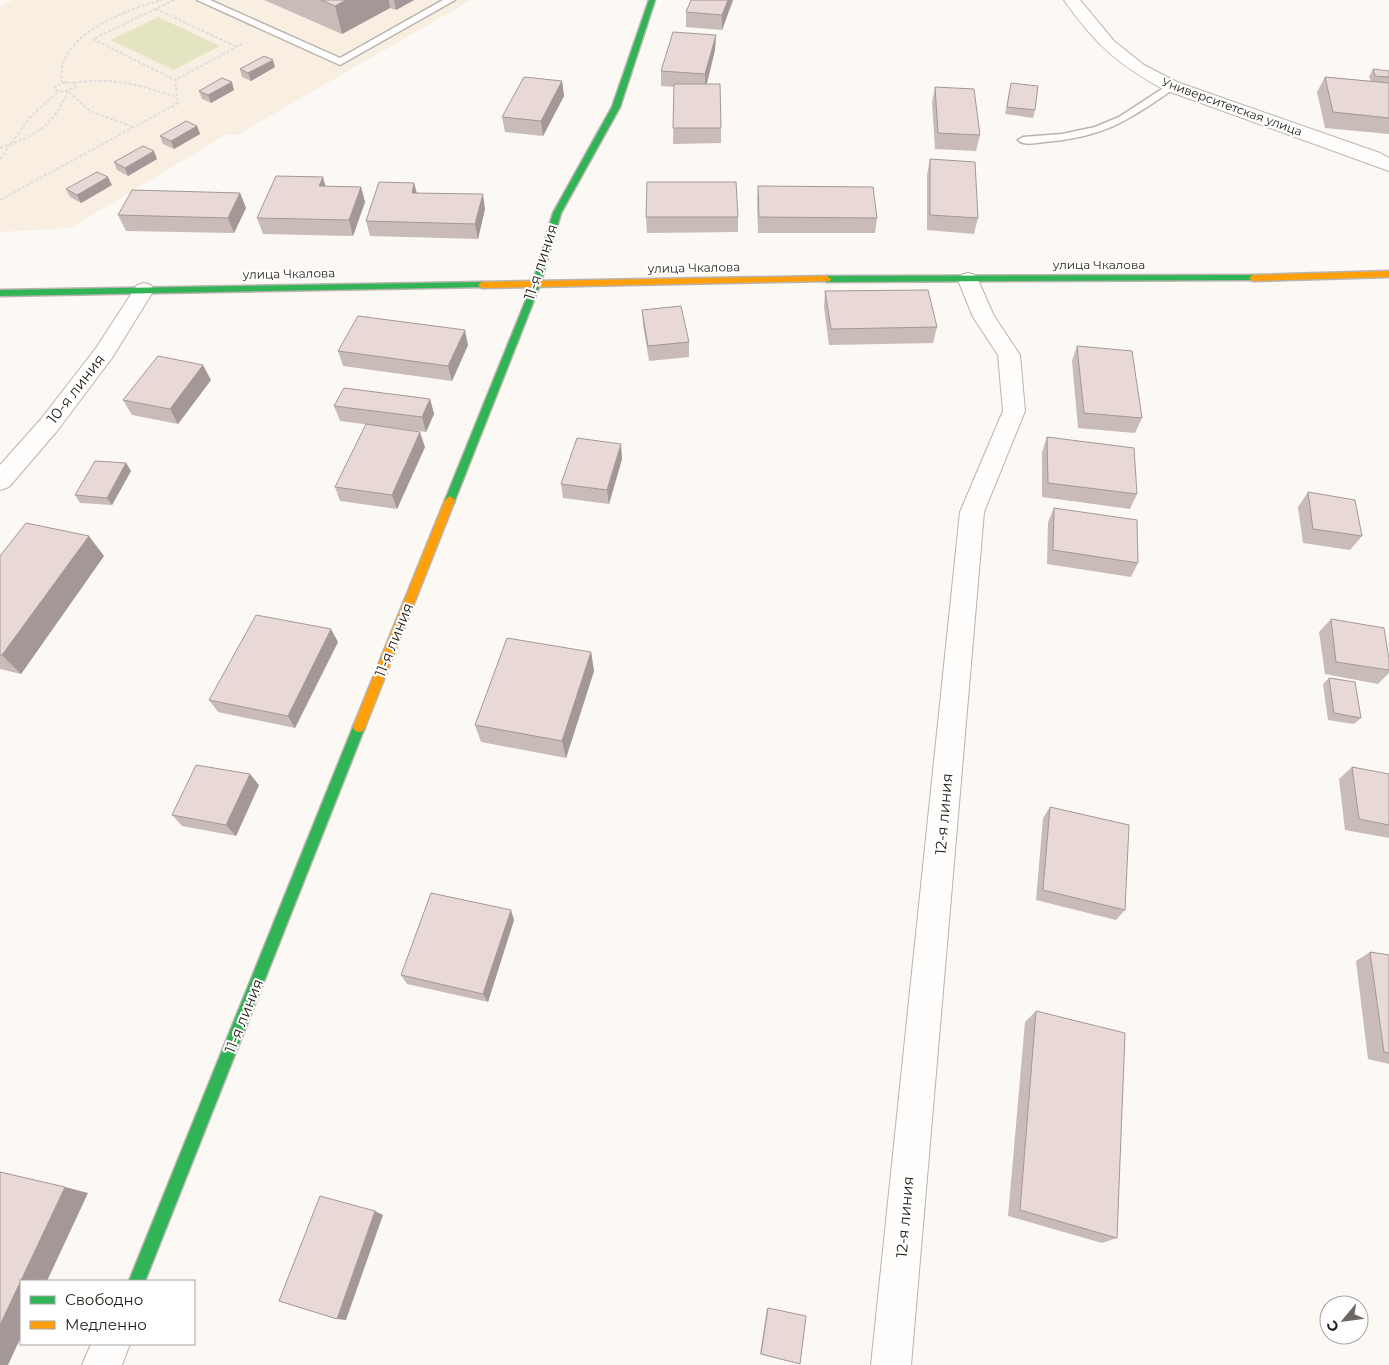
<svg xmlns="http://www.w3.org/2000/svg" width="1389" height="1365" viewBox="0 0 1389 1365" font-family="Montserrat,sans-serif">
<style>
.education{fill:#f8eee2}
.green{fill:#e4e4c3}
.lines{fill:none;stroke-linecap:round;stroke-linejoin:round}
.lane-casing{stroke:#b8b4af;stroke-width:3}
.street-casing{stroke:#b8b4af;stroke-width:2}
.fast-casing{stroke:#b8b4af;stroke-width:3}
.slow-casing{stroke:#b8b4af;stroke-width:3}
.path{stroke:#dfdedc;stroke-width:2;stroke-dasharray:3 2;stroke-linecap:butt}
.lane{fill:#fffefd;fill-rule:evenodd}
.street{fill:#fffefd;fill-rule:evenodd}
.fast{fill:#30b455;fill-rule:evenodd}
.slow{fill:#ff9f0a;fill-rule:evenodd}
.wall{fill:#c8bbb8}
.shaded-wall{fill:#a39896}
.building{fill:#e9d9d6;stroke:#a39896}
.labels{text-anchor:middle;stroke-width:4;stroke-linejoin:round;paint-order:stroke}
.far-street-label{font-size:12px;fill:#211b14;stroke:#fff}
.street-label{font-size:15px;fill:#211b14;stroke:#fff}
</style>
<rect width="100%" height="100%" fill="#fcf8f4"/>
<path class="education" d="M12,0H471L237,135L227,134L70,228L0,232V7Z"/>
<path class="green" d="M158,17L220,46L173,70L111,40Z"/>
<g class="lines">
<defs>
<g id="lane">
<path d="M197,0H210L340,58L443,0H455L340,65Z"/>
<path d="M1171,83L1176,86L1175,88C1126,122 1104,137 1044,142C1036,143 1023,146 1018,140L1023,137L1062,134L1095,127L1119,117Z"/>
</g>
<g id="street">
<path d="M1064,0H1080L1114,41L1144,65L1177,82L1380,153L1389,158V171L1165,90C1119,66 1094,43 1064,0Z"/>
<path d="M968,273L975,275L978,280L994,316L1020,355L1025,411L984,512L911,1365H871L960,512L1003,411L998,355L973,317L958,280L961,275Z"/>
<path d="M144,283L151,285L154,290L112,358L57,431L9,487L0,490V465L41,419L96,348L137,285Z"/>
<path d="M91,1344H130L122,1365H82Z"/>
</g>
<g id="fast">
<path d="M649,0H655L620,107L561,213L540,285L455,500L454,503H446L445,500L532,285L553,213L612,107Z"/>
<path d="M1253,275L1257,278L1256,280L827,282L823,279L827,276Z"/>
<path d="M482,282L485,283V287L0,296V290Z"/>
<path d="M359,722L363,723L365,727L145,1281H129L353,727L355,723Z"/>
</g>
<g id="slow">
<path d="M1389,271V277L1253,281L1249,278L1253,275Z"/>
<path d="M827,276L831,279L830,281L482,288L478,285L482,282Z"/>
<path d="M450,496L455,500L365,727L363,731L359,732L355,731L353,727L445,500Z"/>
</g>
</defs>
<use href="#lane" class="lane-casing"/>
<use href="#street" class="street-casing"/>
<use href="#fast" class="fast-casing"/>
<use href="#slow" class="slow-casing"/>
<g class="path">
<path d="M174,0L93,39L175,80L242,44"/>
<path d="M156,9L237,47"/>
<path d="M66,82L74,83L75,87L64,92L55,90V87Z"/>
<path d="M62,83C62,78 61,72 62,67C70,31 130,8 162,0"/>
<path d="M74,83C110,76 143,86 177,97"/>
<path d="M69,92L90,111L133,127"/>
<path d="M0,148C36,135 53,127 68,91"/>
<path d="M0,159L31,116L58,92"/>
<path d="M0,200L178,103L175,80"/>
</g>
<use href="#lane" class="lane"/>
<use href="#street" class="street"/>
<use href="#fast" class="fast"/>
<use href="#slow" class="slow"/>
</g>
<g class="wall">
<path d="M264,0H414L396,10L390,8L342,34Z"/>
<path d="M733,0L722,30L686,27V12Z"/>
<path d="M716,35L715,50L707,84L721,128V143L673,144L674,87L661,86V71Z"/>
<path d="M275,67L251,81L242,77L240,69Z"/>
<path d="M1373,69L1389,71V134L1325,128L1317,92L1325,77L1371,81L1369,77Z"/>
<path d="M562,81L564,96L543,136L505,132L502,117Z"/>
<path d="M1011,83L1035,110L1033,118L1005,114Z"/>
<path d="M935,87L980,135L976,151L935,149L932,102Z"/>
<path d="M234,90L211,103L202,99L199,91Z"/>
<path d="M197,126L200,134L174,149L163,144L160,136Z"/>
<path d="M157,159L128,176L117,170L114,162Z"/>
<path d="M930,159L978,218L974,234L927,230V175Z"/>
<path d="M414,183L417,193L485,209L478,239L370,236L366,221Z"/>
<path d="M112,185L81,203L70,197L66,189Z"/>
<path d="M325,186L361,187L365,202L353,236L263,234L257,218Z"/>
<path d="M758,186L877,218L875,233H758L757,202Z"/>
<path d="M240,193L246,208L234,233L126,231L118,215Z"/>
<path d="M646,217H738V232L647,233Z"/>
<path d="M825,291L937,327L933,343L829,345L824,307Z"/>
<path d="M642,310L689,342V357L649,361L643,325Z"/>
<path d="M468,345L452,381L343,366L338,351Z"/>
<path d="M1077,346L1142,418L1135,433L1078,428L1072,361Z"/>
<path d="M211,380L178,424L132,415L123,400Z"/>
<path d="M430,399L434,414L426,432L340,421L334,406Z"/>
<path d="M1047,437L1137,494L1130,509L1042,497V452Z"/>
<path d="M425,447L397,509L340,501L335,487Z"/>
<path d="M622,459L609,504L563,498L561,484Z"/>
<path d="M126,463L131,471L112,505L80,503L75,495Z"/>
<path d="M1308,492L1362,536L1350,550L1303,543L1298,507Z"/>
<path d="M1054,508L1138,563L1131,577L1047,564L1048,522Z"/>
<path d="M0,556H104L21,674L0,669Z"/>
<path d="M1331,619L1389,659V673L1378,684L1325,674L1319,632Z"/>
<path d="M338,642L295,728L218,712L209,700Z"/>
<path d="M591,652L594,671L566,758L481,742L475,725Z"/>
<path d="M1329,678L1361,718L1354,724L1328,720L1323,684Z"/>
<path d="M1352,767L1389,774V838L1345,830L1339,779Z"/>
<path d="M259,785L236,836L182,826L172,815Z"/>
<path d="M1050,807L1125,910L1116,920L1036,900L1043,818Z"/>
<path d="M514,920L488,1002L407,984L401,975Z"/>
<path d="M1370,952L1389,955V1064L1368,1059L1356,961Z"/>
<path d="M1036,1011L1117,1238L1102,1243L1008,1216L1025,1022Z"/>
<path d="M767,1308H768L800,1364L760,1354Z"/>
</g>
<g class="shaded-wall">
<path d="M346,0H389L390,8L342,34L335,6Z"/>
<path d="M394,0H414L396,10Z"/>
<path d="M728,0H733L722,30V15Z"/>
<path d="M716,35L715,50L705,90V74Z"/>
<path d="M273,60L275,67L251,81L248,73Z"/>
<path d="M562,81L564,96L543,136L541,121Z"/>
<path d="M232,82L234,90L211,103L208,95Z"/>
<path d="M197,126L200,134L174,149L171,141Z"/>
<path d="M154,151L157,159L128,176L125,168Z"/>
<path d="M108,177L112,185L81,203L77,195Z"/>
<path d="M323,177L327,192L319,186Z"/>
<path d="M414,183L418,199L412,193Z"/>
<path d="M361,187L365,202L353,236L349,220Z"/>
<path d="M240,193L246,208L234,233L228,218Z"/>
<path d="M483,194L485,209L478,239L475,224Z"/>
<path d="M465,330L468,345L452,381L448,366Z"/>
<path d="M203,365L211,380L178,424L170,409Z"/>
<path d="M430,399L434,414L426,432L422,417Z"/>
<path d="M420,432L425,447L397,509L392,495Z"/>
<path d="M621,444L622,459L609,504L607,490Z"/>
<path d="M126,463L131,471L112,505L107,498Z"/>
<path d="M89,536L104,556L21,674L2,655Z"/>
<path d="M331,629L338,642L295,728L288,716Z"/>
<path d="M591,652L594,671L566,758L562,741Z"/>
<path d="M250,774L259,785L236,836L226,825Z"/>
<path d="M511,910L514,920L488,1002L483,994Z"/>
<path d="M65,1187L88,1193L47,1281H21V1337L8,1365H0V1325Z"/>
<path d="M375,1211L383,1215L346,1320L337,1319Z"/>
</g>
<g class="building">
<path d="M321,0H346L335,6Z"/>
<path d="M691,0H728L722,15L686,12Z"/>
<path d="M673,32L716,35L705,74L661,71Z"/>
<path d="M264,56L273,60L248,73L240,69Z"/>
<path d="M1373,69L1389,71V77L1375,76Z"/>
<path d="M524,77L562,81L541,121L502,117Z"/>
<path d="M1325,77L1389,83V118L1333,112Z"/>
<path d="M222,78L232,82L208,95L199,91Z"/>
<path d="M1011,83L1038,86L1035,110L1007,107Z"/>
<path d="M674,84H720L721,128H673Z"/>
<path d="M935,87L974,89L980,135L938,133Z"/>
<path d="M186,121L197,126L171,141L160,136Z"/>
<path d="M143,146L154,151L125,168L114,162Z"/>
<path d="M930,159L975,162L978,218L930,215Z"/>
<path d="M97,172L108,177L77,195L66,189Z"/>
<path d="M276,176L323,177L319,186L361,187L349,220L257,218Z"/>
<path d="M379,182L414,183L412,193L483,194L475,224L366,221Z"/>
<path d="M647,182H736L738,217H646Z"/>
<path d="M758,186L873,187L877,218L759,217Z"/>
<path d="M132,190L240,193L228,218L118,215Z"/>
<path d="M928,290L937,327L831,329L825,291Z"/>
<path d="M681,306L689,342L648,346L642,310Z"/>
<path d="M358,316L465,330L448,366L338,351Z"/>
<path d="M1077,346L1132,351L1142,418L1084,413Z"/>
<path d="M158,356L203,365L170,409L123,400Z"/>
<path d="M344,388L430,399L422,417L334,406Z"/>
<path d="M366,424L420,432L392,495L335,487Z"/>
<path d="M1047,437L1134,448L1137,494L1048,483Z"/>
<path d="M577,438L621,444L607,490L561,484Z"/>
<path d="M95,461L126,463L107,498L75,495Z"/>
<path d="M1308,492L1355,500L1362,536L1313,529Z"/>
<path d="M1054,508L1137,520L1138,563L1053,550Z"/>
<path d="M26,523L89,536L2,655H0V556Z"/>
<path d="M256,615L331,629L288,716L209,700Z"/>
<path d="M1331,619L1384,628L1389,659V670L1336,662Z"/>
<path d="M507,638L591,652L562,741L475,725Z"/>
<path d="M1329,678L1355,682L1361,718L1334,713Z"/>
<path d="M196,765L250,774L226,825L172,815Z"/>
<path d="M1352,767L1389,774V825L1359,819Z"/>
<path d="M1050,807L1129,825L1125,910L1043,890Z"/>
<path d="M431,893L511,910L483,994L401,975Z"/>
<path d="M1370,952L1389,955V1053L1384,1052Z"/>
<path d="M1036,1011L1125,1033L1117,1238L1020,1210Z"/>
<path d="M0,1172L65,1187L0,1325Z"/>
<path d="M320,1196L375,1211L337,1319L279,1301Z"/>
<path d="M768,1308L806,1316L800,1364L761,1354Z"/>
</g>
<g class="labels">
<g class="far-street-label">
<text transform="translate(1232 107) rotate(20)" y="4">Университетская улица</text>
<text x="1099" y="269">улица Чкалова</text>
<text transform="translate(694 268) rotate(-1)" y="4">улица Чкалова</text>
<text transform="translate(289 274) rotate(-1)" y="4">улица Чкалова</text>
</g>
<g class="street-label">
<text transform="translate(541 262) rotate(-72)" y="5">11-я линия</text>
<text transform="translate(76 389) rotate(-52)" y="5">10-я линия</text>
<text transform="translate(394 640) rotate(-68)" y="5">11-я линия</text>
<text transform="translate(944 814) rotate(-85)" y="5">12-я линия</text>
<text transform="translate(244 1016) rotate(-68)" y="5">11-я линия</text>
<text transform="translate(905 1217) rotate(-85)" y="5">12-я линия</text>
</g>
</g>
<rect x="20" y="1280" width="175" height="65" fill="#ffffff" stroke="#a6a4a1"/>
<rect x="30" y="1296" width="25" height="8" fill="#30b455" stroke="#a6a4a1"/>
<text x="65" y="1305" font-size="15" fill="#211b14">Свободно</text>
<rect x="30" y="1321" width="25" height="8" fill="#ff9f0a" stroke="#a6a4a1"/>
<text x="65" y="1330" font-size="15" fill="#211b14">Медленно</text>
<g transform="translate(1344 1320) rotate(241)"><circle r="24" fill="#ffffff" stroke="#a6a4a1"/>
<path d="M0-4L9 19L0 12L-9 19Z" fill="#6e6862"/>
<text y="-8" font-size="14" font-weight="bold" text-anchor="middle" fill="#211b14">С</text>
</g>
</svg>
